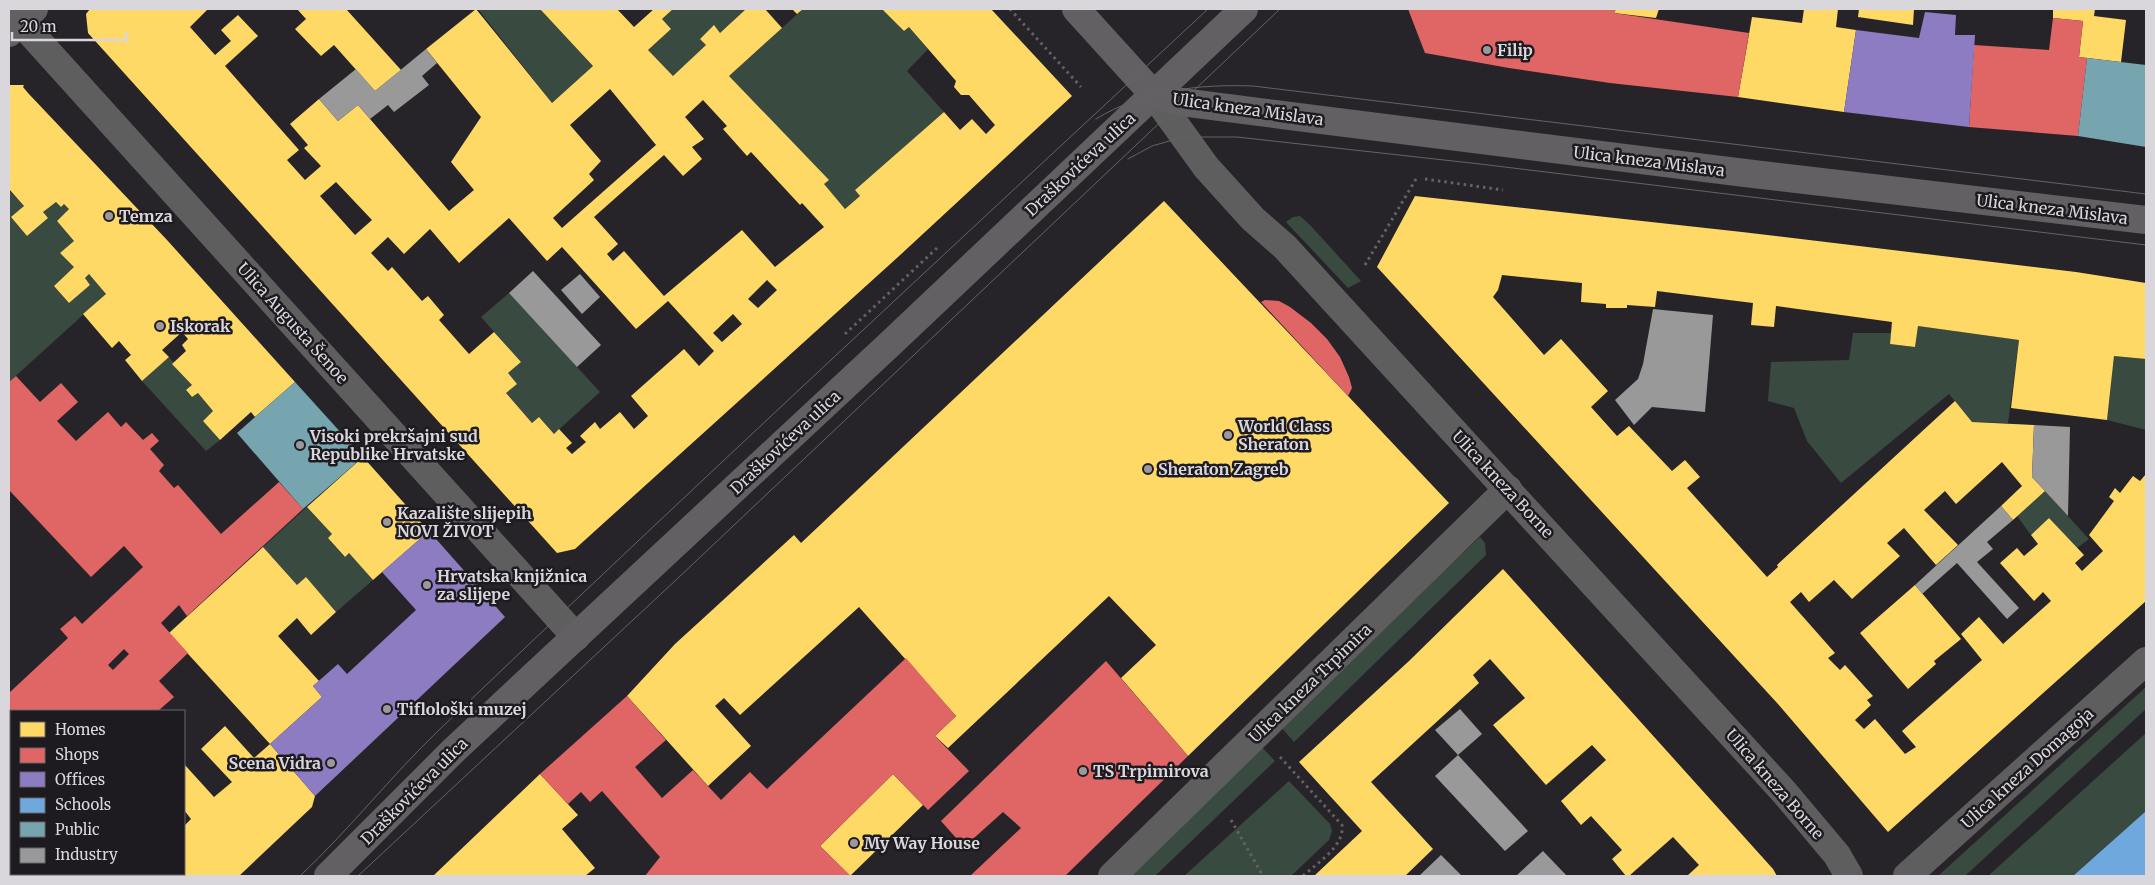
<svg xmlns="http://www.w3.org/2000/svg" width="2155" height="885" viewBox="0 0 2155 885" font-family="Merriweather,serif">
<style>
.green{fill:#394a41}
.homes{fill:#ffd966;fill-rule:evenodd}
.shops{fill:#e06666;fill-rule:evenodd}
.offices{fill:#8e7cc3}
.schools{fill:#6fa8dc}
.public{fill:#76a5af}
.industry{fill:#999}
.lines{fill:none;stroke-linecap:round;stroke-linejoin:round}
.path{stroke:#636264;stroke-width:3;stroke-dasharray:2.5 4;stroke-linecap:butt}
.street{stroke:#5f5e5f;stroke-width:28}
.secondary{stroke:#626062;stroke-width:28}
.tram{stroke:#656365;stroke-width:1}
.poi-dot{fill:#9b989d;stroke:#1d1a20;stroke-width:2}
.labels{text-anchor:middle;stroke-width:5;stroke-linejoin:round;paint-order:stroke}
.poi-label{font-size:16px;font-weight:bold;fill:#dad7dc;stroke:#1d1a20;text-anchor:start}
.street-label{font-size:16px;fill:#dad7dc;stroke:#1d1a20}
</style>
<rect width="100%" height="100%" fill="#272429"/>
<g class="green">
<path d="M478,9H540L593,66L552,103Z"/>
<path d="M673,9H746L720,33L714,26L700,39L706,45L673,76L648,50L671,29L662,19Z"/>
<path d="M803,9H883L904,31L909,27L928,49L907,71L944,112L855,190L860,196L845,209L729,76Z"/>
<path d="M9,190L24,206L12,218L27,236L48,218L43,212L56,202L61,207L64,204L69,209L57,221L74,241L60,253L74,267L54,286L69,303L90,285L85,278L89,274L106,294L9,382Z"/>
<path d="M1300,216L1310,225L1361,281L1348,288L1286,222L1293,217Z"/>
<path d="M509,293L600,392L554,434L539,417L532,423L506,393L508,373L521,362L481,317Z"/>
<path d="M1918,326L2019,340L2008,423L1972,422L1949,394L1841,483L1807,441L1794,408L1768,401L1771,362L1849,360L1853,333H1891L1890,344L1915,347Z"/>
<path d="M2114,356L2146,359V430L2107,420Z"/>
<path d="M169,357L192,385L186,391L192,397L198,393L213,411L203,421L220,440L206,451L142,381Z"/>
<path d="M2045,491L2089,539L2077,548L2049,518L2031,535L2017,516Z"/>
<path d="M307,507L332,534L328,538L344,557L349,553L373,580L336,612L306,577L297,585L263,547Z"/>
<path d="M1480,537L1485,543L1486,555L1294,742L1279,725Z"/>
<path d="M2146,687V709L1965,876H1938Z"/>
<path d="M2146,733V811L2073,876H1988Z"/>
<path d="M1258,743L1275,761L1155,876H1124Z"/>
<path d="M1289,781L1330,824L1332,831L1329,840L1291,876H1184Z"/>
</g>
<g class="homes">
<path d="M90,9H208L190,27L215,55L231,41L221,30L238,15L258,36L225,66L299,150L287,160L305,180L321,166L304,148L308,145L290,124L319,99L338,121L358,105L449,211L474,190L451,162L481,117L426,49L476,9L552,103L593,66L540,9H617L634,27L654,9H673L662,19L671,29L648,50L673,76L706,45L700,39L714,25L720,33L746,9H765L782,28L729,76L829,180L824,184L845,209L860,196L855,190L944,112L960,130L972,119L986,134L995,125L969,95H961L954,87L956,81L909,27L904,31L882,9H991L1072,96L898,257L575,549L557,553L88,33L86,14ZM610,89L656,145L562,228L553,218L594,180L589,174L601,161L570,125ZM703,100L727,126L723,129L747,156L751,152L800,205L802,203L824,227L775,267L742,230L664,296L624,251L613,261L607,254L618,244L594,217L664,155L683,176L702,159L692,147L704,139L685,117ZM336,182L372,220L355,235L320,196ZM509,218L547,261L562,247L636,329L668,301L714,351L699,366L684,349L631,396L648,416L634,429L620,412L600,429L595,422L580,436L586,442L572,454L566,448L572,443L559,429L554,434L539,417L532,423L506,393L517,384L508,373L521,362L494,332L469,354L439,320L444,315L428,296L422,301L392,267L388,271L371,253L388,237L404,254L430,229L459,263ZM767,280L777,290L758,308L748,299ZM733,314L742,324L722,342L713,333Z"/>
<path d="M297,9H346L401,70L375,91L334,45L321,56L295,29L306,19Z"/>
<path d="M792,9H803L797,14Z"/>
<path d="M1616,9H1659L1656,18L1614,13Z"/>
<path d="M1804,9H1838L1836,27L1856,30L1844,112L1738,97L1752,17L1802,23Z"/>
<path d="M1859,9H1914L1913,25L1858,17Z"/>
<path d="M2053,9H2095L2094,16L2126,20L2121,62L2079,57L2083,21L2053,18Z"/>
<path d="M9,85H24L23,87L28,93L167,240L295,382L255,417L251,412L220,440L203,421L213,411L198,393L192,397L186,390L192,385L172,364L186,351L182,345L188,339L182,332L162,350L169,357L142,381L125,360L131,355L119,341L112,348L83,314L106,294L89,274L85,278L90,285L69,303L54,286L74,267L60,253L74,241L57,221L69,209L64,204L61,207L56,202L43,212L48,218L27,236L11,217L24,206L9,189Z"/>
<path d="M1415,196L1742,232L2076,272L2146,283V359L2114,356L2107,420L2011,408L2019,340L1918,326L1915,347L1890,344L1892,322L1776,306L1774,327L1751,325L1753,303L1657,291L1655,307L1627,305V308H1606V304L1581,302L1582,283L1502,275L1498,290L1493,297L1544,355L1561,339L1608,391L1591,407L1617,436L1629,426L1672,471L1685,460L1700,477L1687,488L1767,577L1778,567L1777,565L1955,401L1972,422L2034,425L2032,477L2045,491L2013,520L2001,506L2022,486L2002,462L1956,504L1945,491L1924,510L1958,545L1936,565L1904,528L1887,543L1900,556L1852,599L1834,580L1809,602L1801,592L1790,602L1835,653L1828,658L1840,670L1845,665L1873,696L1867,700L1871,705L1855,720L1864,729L1875,719L1905,754L1916,747L1902,731L1982,660L1961,634L1979,617L2003,644L2051,601L2043,592L2034,601L2000,563L2017,548L2024,556L2038,544L2031,535L2049,518L2084,555L2075,563L2082,571L2103,551L2089,535L2114,501L2109,497L2115,488L2120,493L2133,476L2140,481L2146,474V601L1888,832L1778,704L1377,267Z"/>
<path d="M1164,201L1449,503L1188,756L1121,678L1156,645L1109,596L948,748L935,736L956,716L859,607L740,715L724,698L715,706L751,746L708,786L627,696L675,644L709,613L794,535L801,543Z"/>
<path d="M363,457L429,531L373,580L349,553L345,557L328,538L332,534L307,507Z"/>
<path d="M263,547L297,585L306,577L336,612L311,635L297,618L278,636L319,681L313,686L322,697L270,744L169,633Z"/>
<path d="M1503,569L1773,869L1777,876H1687L1699,865L1673,837L1629,876H1626L1612,859L1622,850L1591,816L1581,825L1561,801L1606,760L1592,745L1546,785L1493,725L1525,698L1490,659L1473,675L1479,683L1371,782L1433,849L1405,876H1314L1362,831L1299,762L1409,661Z"/>
<path d="M1915,585L1961,639L1934,661L1936,664L1908,689L1860,633Z"/>
<path d="M225,726L254,758L270,744L315,796L312,807L239,876H16L14,874H184V826L191,819L184,810V764L214,797L232,782L201,749Z"/>
<path d="M11,773V871L9,868V775Z"/>
<path d="M540,774L578,815L562,829L595,868L585,876H433Z"/>
<path d="M893,774L923,805L850,876L820,846Z"/>
</g>
<g class="shops">
<path d="M1408,9H1616L1614,13L1749,33L1738,97L1610,83L1509,68L1425,53Z"/>
<path d="M2053,18L2083,21L2079,57L2087,58L2078,136L1969,127L1974,45L2049,50Z"/>
<path d="M1265,300L1279,301L1290,307L1311,323L1327,339L1340,357L1349,377L1352,388L1348,396L1261,302Z"/>
<path d="M16,376L40,402L61,383L78,402L57,421L76,441L108,412L121,427L126,422L143,440L152,433L159,441L150,449L164,465L159,471L174,488L178,485L221,534L279,482L303,509L187,616L179,605L161,623L188,653L159,681L174,697L158,711H11V757L9,759V693L68,638L60,629L75,616L82,624L143,567L124,546L91,577L9,490V382ZM124,649L129,654L113,670L108,665Z"/>
<path d="M906,658L956,716L935,736L969,771L928,810L893,774L820,846L851,876H645L660,857L602,791L590,802L581,792L568,804L540,774L627,696L666,740L635,767L662,798L693,770L721,800L750,772L767,789Z"/>
<path d="M1106,661L1188,756L1065,876H970L1021,828L1003,812L964,847L941,821Z"/>
</g>
<g class="offices">
<path d="M1925,12L1956,15L1955,35H1975L1969,127L1844,112L1856,30L1919,38Z"/>
<path d="M429,531L505,617L315,796L270,744L322,697L313,686L338,664L347,674L416,610L382,572Z"/>
</g>
<path class="schools" d="M2146,811V876H2073Z"/>
<g class="public">
<path d="M2087,58L2146,65V147L2078,136Z"/>
<path d="M295,382L363,457L303,509L237,433Z"/>
</g>
<g class="industry">
<path d="M426,49L437,63L422,76L429,85L394,112L388,105L370,119L358,105L338,121L319,99L356,69L375,91Z"/>
<path d="M533,271L601,345L577,367L509,293Z"/>
<path d="M580,274L600,297L582,314L561,290Z"/>
<path d="M1653,309L1713,315L1705,412L1652,407L1634,425L1615,400L1638,379L1643,364Z"/>
<path d="M2034,425L2070,427L2068,516L2032,477Z"/>
<path d="M2001,506L2013,520L1987,542L1993,549L1977,562L2019,608L2007,619L1957,563L1922,594L1915,585Z"/>
<path d="M1460,709L1482,734L1458,755L1435,730Z"/>
<path d="M1458,755L1528,831L1505,851L1435,776Z"/>
<path d="M1543,851L1567,876H1516Z"/>
<path d="M1441,855L1462,876H1421L1420,875Z"/>
</g>
<g class="lines">
<g class="path">
<path d="M1010,9L1081,87"/>
<path d="M1425,179L1503,190"/>
<path d="M1365,265L1416,179"/>
<path d="M845,334L937,248"/>
<path d="M1280,757L1342,825C1345,846 1317,863 1303,876"/>
<path d="M1231,820L1263,876"/>
</g>
<g class="street">
<path d="M9,9L576,637"/>
<path d="M1154,95L1206,167L1253,219L1285,247L1784,792L1837,855L1849,876"/>
<path d="M1112,876L1508,489"/>
<path d="M1907,876L2146,661"/>
</g>
<g class="secondary">
<path d="M1076,9L1154,95"/>
<path d="M9,33L34,9"/>
<path d="M1154,95L1181,102L1282,115L1745,173L2146,220"/>
<path d="M328,876L454,750L892,342L1244,9"/>
</g>
<g class="tram">
<path d="M1096,119C1143,90 1199,84 1253,86L2146,194"/>
<path d="M1128,159L1152,146L1183,137H1237L1480,164L2146,245"/>
<path d="M300,876C349,830 391,776 439,730C693,487 951,248 1208,9"/>
<path d="M358,876L677,579L1280,9"/>
</g>
</g>
<g class="poi-dot">
<circle cx="1487" cy="50" r="5"/>
<circle cx="109" cy="216" r="5"/>
<circle cx="160" cy="326" r="5"/>
<circle cx="1228" cy="435" r="5"/>
<circle cx="300" cy="445" r="5"/>
<circle cx="1148" cy="469" r="5"/>
<circle cx="387" cy="522" r="5"/>
<circle cx="427" cy="585" r="5"/>
<circle cx="387" cy="709" r="5"/>
<circle cx="331" cy="763" r="5"/>
<circle cx="1083" cy="771" r="5"/>
<circle cx="854" cy="843" r="5"/>
</g>
<g class="labels">
<g class="poi-label">
<text x="1497" y="56">Filip</text>
<text x="119" y="222">Temza</text>
<text x="170" y="332">Iskorak</text>
<text x="1238" y="432">World Class<tspan x="1238" dy="18">Sheraton</tspan></text>
<text x="310" y="442">Visoki prekršajni sud<tspan x="310" dy="18">Republike Hrvatske</tspan></text>
<text x="1158" y="475">Sheraton Zagreb</text>
<text x="397" y="519">Kazalište slijepih<tspan x="397" dy="18">NOVI ŽIVOT</tspan></text>
<text x="437" y="582">Hrvatska knjižnica<tspan x="437" dy="18">za slijepe</tspan></text>
<text x="397" y="715">Tiflološki muzej</text>
<text x="321" y="769" text-anchor="end">Scena Vidra</text>
<text x="1093" y="777">TS Trpimirova</text>
<text x="864" y="849">My Way House</text>
</g>
<g class="street-label">
<text transform="translate(1248 109) rotate(8)" y="6">Ulica kneza Mislava</text>
<text transform="translate(1649 161) rotate(7)" y="6">Ulica kneza Mislava</text>
<text transform="translate(1080 164) rotate(-43)" y="6">Draškovićeva ulica</text>
<text transform="translate(2052 209) rotate(7)" y="6">Ulica kneza Mislava</text>
<text transform="translate(293 323) rotate(48)" y="6">Ulica Augusta Šenoe</text>
<text transform="translate(785 442) rotate(-43)" y="6">Draškovićeva ulica</text>
<text transform="translate(1503 484) rotate(47)" y="6">Ulica kneza Borne</text>
<text transform="translate(1310 683) rotate(-44)" y="6">Ulica kneza Trpimira</text>
<text transform="translate(2027 768) rotate(-42)" y="6">Ulica kneza Domagoja</text>
<text transform="translate(1775 784) rotate(49)" y="6">Ulica kneza Borne</text>
<text transform="translate(414 791) rotate(-45)" y="6">Draškovićeva ulica</text>
</g>
</g>
<rect width="2155" height="885" fill="none" stroke="#dad7dc" stroke-width="20"/>
<rect x="10" y="710" width="175" height="165" fill="#1d1a20" stroke="#69666b"/>
<rect x="20" y="722" width="25" height="15" fill="#ffd966" stroke="#69666b"/>
<text x="55" y="735" font-size="15" fill="#dad7dc">Homes</text>
<rect x="20" y="748" width="25" height="15" fill="#e06666" stroke="#69666b"/>
<text x="55" y="760" font-size="15" fill="#dad7dc">Shops</text>
<rect x="20" y="772" width="25" height="15" fill="#8e7cc3" stroke="#69666b"/>
<text x="55" y="785" font-size="15" fill="#dad7dc">Offices</text>
<rect x="20" y="798" width="25" height="15" fill="#6fa8dc" stroke="#69666b"/>
<text x="55" y="810" font-size="15" fill="#dad7dc">Schools</text>
<rect x="20" y="822" width="25" height="15" fill="#76a5af" stroke="#69666b"/>
<text x="55" y="835" font-size="15" fill="#dad7dc">Public</text>
<rect x="20" y="848" width="25" height="15" fill="#999999" stroke="#69666b"/>
<text x="55" y="860" font-size="15" fill="#dad7dc">Industry</text>
<path d="M12 32v8h115v-8" fill="none" stroke="#dad7dc" stroke-width="2.5"/>
<text x="20" y="32" font-size="15" fill="#dad7dc" stroke="#1d1a20" stroke-width="4" paint-order="stroke">20 m</text>
</svg>
